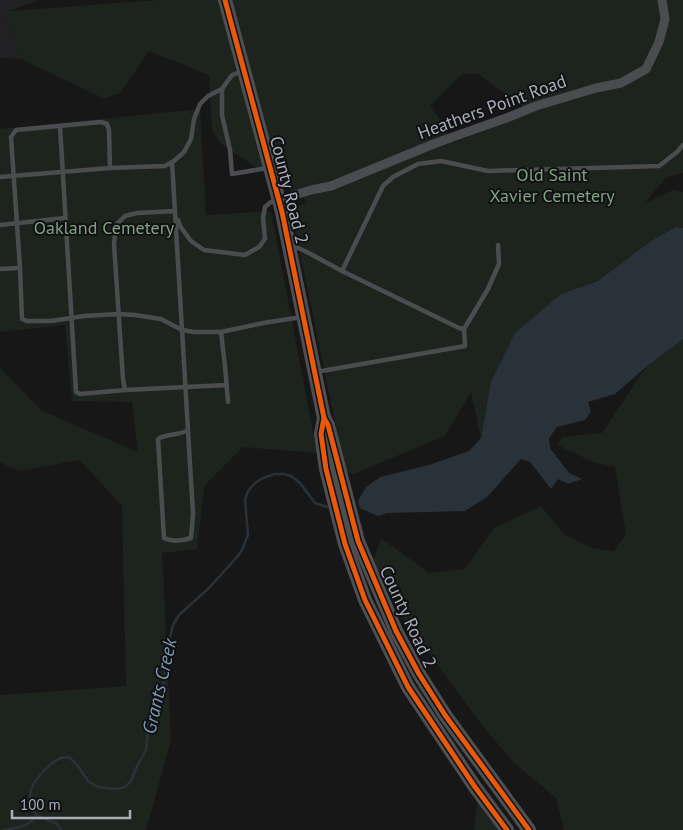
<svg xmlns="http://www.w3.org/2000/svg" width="683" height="830" viewBox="0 0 683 830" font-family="'PT Sans',sans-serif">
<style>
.built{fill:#212123}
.green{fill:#1d241e;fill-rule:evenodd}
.water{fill:#2a3239}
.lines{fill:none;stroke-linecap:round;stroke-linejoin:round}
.stream{stroke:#2a3239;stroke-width:2.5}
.service{stroke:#4b4c50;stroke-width:4.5}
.minor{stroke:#4b4c50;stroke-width:9}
.primary{stroke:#4d4f52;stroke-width:14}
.cycleway-casing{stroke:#111113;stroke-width:8}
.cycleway{stroke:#e8590c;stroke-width:5}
.labels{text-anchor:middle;stroke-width:4;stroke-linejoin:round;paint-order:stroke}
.street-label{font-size:18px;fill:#a8adb8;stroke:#111113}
.park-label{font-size:18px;fill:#7fa381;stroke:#111113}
.water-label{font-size:19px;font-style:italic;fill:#7f9bb3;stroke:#111113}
</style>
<rect width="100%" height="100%" fill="#171717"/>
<path class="built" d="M0,0H35V1L9,11L6,19L21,59L0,58Z"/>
<g class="green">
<path d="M159,0H683V173L666,177L644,204L673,190L683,192V228L676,227L651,241L598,281L561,294L491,382L481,438L471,392L445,436L353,474L345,470L291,209L308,202L221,144L212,130L209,75L149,51L120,93L103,98L21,59L6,19L9,11ZM462,74H478L530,112L454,143L452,137L430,106Z"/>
<path d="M200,109L206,215L271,211L317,453L243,447L204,486L197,549L162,553L171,740L146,830H0V695L126,686L122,506L80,460L19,471L0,462V368L42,411L138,452L132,402L72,401L65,325L0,332V129Z"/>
<path d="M683,339V830H564L556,798L514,763L478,720L403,618L373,562L381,538L429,573L465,569L494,528L541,506L564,534L591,548L614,551L626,535L615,467L593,462L557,445L562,437L602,433L646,367Z"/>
<path d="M478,797L502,830H474Z"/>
</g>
<path class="water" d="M676,227L683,228V339L646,367L615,394L588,402L591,412L585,420L557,427L549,438L550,448L569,473L582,479L568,484L558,479L551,489L530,462L521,459L487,497L465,511L388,513L378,516L360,508L358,501L366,487L380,477L429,465L469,451L481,438L491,382L515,333L561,294L598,281L651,241Z"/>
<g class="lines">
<g class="stream">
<path d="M36,815C34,810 30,802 30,796C29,784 50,762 61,758C64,757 67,757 69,757L77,765L88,781L98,787L115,789L122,788L125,787L131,781L136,768L146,750L150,711L160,694L163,685L170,637L173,625L179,615L209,588L237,557L242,550L248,535L245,500L248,491L254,484L261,479L274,474H284L291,476L300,483L315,503L327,507"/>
<path d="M36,815L57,824L61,830"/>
<path d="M4,830C16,828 30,827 36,815"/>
</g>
<g class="service">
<path d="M243,71L232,75L222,89V115L230,150L232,174L267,168"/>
<path d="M60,126L76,392L80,394L125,390L227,385"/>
<path d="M172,162L193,514L191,538C182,541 172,542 164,538L158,439C167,433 179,436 188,430"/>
<path d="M110,168L109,130L107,124L101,122L16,130L11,137L20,268L22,319L27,321H51L84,316L119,314L135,315L161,319L182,330L194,332H221L263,323L302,317"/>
<path d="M0,177L110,168L165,166L174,161L184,152L191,139L194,119L200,104L208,96L222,89"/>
<path d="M178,220L180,226L191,241L204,250L245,255L259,247L265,239L263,218L265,207L271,202L278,200"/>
<path d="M0,225L65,218"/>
<path d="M291,245L305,251L342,271L459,328L464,329"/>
<path d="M0,269L20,268"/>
<path d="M342,271L383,186L393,177L418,164L441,161L488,171L659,166L677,152L683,145"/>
<path d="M221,332L225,366L228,402"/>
<path d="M316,372L465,346L464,329L488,289L499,264L498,245"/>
<path d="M125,390L123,379L114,244L116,225L125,216L137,213L175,211V213"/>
</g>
<path class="minor" d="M279,200L311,190L331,186L436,143L509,117L536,106L596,88L621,83L646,69L659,42L665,19L662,0"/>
<g class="primary">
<path d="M225,0L282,212L324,418L321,434L326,469L345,544L365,600L408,687L475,787L507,830"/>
<path d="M324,418L328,425L358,541L396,631L419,674L445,715L529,830"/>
</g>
<defs>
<g id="cycleway">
<path d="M225,0L282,212L324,418L321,434L326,469L345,544L365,600L408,687L475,787L507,830"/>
<path d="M324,418L328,425L358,541L396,631L419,674L445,715L529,830"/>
</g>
</defs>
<use href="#cycleway" class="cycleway-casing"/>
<use href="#cycleway" class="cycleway"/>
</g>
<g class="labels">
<g class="street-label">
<text transform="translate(492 107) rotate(-20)" y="6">Heathers Point Road</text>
<text transform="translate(289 190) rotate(76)" y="6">County Road 2</text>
<text transform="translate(408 617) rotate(65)" y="6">County Road 2</text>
</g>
<g class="park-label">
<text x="552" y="181">Old Saint<tspan x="552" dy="21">Xavier Cemetery</tspan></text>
<text x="104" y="234">Oakland Cemetery</text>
</g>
<g class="water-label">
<text transform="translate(159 686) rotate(-77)" y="7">Grants Creek</text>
</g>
</g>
<path d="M12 810v8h118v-8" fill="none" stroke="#a8adb8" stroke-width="2.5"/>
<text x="20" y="810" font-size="15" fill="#a8adb8" stroke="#111113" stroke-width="4" paint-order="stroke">100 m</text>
</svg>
